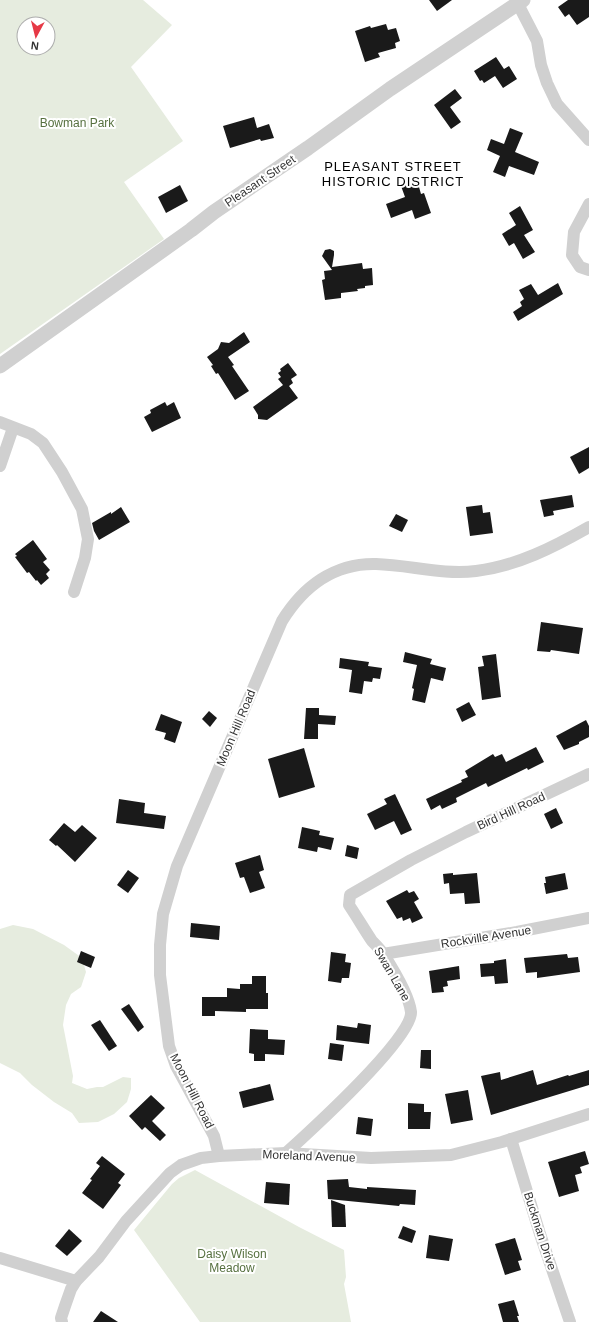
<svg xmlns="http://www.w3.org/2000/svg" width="589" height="1322" viewBox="0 0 589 1322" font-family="Helvetica,sans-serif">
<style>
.green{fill:#e6ecdf;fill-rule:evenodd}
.building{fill:#1a1a1a}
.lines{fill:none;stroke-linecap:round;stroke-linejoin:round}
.minor{stroke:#d0d0d0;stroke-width:12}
.tertiary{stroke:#d0d0d0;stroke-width:15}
.labels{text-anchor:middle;stroke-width:4;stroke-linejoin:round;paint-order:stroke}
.park-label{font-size:12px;fill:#56703f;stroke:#fff}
.street-label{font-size:12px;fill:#333;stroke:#fff}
.neighbourhood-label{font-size:13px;letter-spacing:1px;fill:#000;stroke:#fff}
</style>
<rect width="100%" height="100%" fill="#fff"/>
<g class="green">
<path d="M0,0H143L172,25L131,67L183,141L124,182L164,239L0,354ZM24,24H48V48H24Z"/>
<path d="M13,925L33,929L64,945L82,958L86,972L81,987L71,994L66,1005L63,1025L73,1076L72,1083L87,1089L97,1087H103L123,1077L131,1078V1089L127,1102L114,1114L98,1122L79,1123L72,1113L54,1102L32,1085L20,1073L0,1063V929Z"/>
<path d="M195,1170L299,1227L344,1250L346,1277L344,1284L351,1322H200L134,1230L172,1184L179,1178Z"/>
</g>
<g class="building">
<path d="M429,0H452L437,11Z"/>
<path d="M568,0H589V17L577,25L569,14L565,17L558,7Z"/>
<path d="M386,24L388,30L396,28L400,41L395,43L396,48L378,53L380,57L365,62L355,31L370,26L371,28Z"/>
<path d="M496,57L504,69L509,66L517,79L503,88L495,76L484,83L482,80L480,81L474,71Z"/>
<path d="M455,89L462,98L450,107L461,122L451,129L434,105Z"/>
<path d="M254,117L257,128L269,124L274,138L261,141L260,139L230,148L223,126Z"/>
<path d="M510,128L523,133L515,152L539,162L534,175L509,166L505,177L493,172L500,156L487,150L491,139L504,144Z"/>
<path d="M417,180L421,194L424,193L431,213L415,219L412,210L391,218L386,204L405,197L401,186Z"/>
<path d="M180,185L188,201L166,213L158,197Z"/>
<path d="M520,206L533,230L524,235L535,252L523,259L514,243L509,246L502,234L516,225L509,213Z"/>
<path d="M330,249L334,251V255L332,267L362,263L363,269L372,268L373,285L365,286V288L357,289L358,291L341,293V298L325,300L322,280L325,279L324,271L332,270L322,256L325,250Z"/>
<path d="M558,283L563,294L518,321L513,312L522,306L520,302L524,299L519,290L531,284L538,295Z"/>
<path d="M244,332L250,342L228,357L234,365L232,366L249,391L235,400L218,373L216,374L211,366L213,365L207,357L218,349L221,342L229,343Z"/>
<path d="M288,363L297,375L291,379L293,383L289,386L298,398L267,420L258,419V415L253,407L283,385L278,379L281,377L278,373L281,371L280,369Z"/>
<path d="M165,402L167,406L174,402L181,418L152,432L144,417L151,413L150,410Z"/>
<path d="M589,447V468L579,474L570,457Z"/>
<path d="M572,495L574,507L553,511L554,515L544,517L540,500Z"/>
<path d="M482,505L483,513L490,512L493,533L470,536L466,507Z"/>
<path d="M121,507L130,522L99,540L94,531L92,523L111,512V514Z"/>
<path d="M396,514L408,520L402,532L389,526Z"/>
<path d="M33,540L47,559L43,562L50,570L46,574L49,578L41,585L37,580L36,581L29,572L27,573L15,557L17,556L15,554Z"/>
<path d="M541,622L583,628L579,654L551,650L550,652L537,651Z"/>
<path d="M405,652L432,659L430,664L446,668L443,681L431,678L425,703L412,700L414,689L412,688L417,665L403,662Z"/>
<path d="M496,654L501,697L482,700L478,667L484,666L482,656Z"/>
<path d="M340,658L369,662L368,666L382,668L380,679L373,678L372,682L364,681L362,694L349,692L352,670L339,668Z"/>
<path d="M469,702L476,715L462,722L456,709Z"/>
<path d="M306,708H319V715L336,716L335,725L318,724V739H304Z"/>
<path d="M209,711L217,718L210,727L202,719Z"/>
<path d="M161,714L182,722L175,743L164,739L166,733L155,730Z"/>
<path d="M586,720L589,726V737L579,742V744L564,750L556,736Z"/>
<path d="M536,747L544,762L528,770L527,768L488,787L486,783L456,798L457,802L442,809L440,805L431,810L426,799L462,782L461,780L468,777L465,771L493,754L495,757L502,754L506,762Z"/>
<path d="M304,748L315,787L279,798L268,759Z"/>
<path d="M395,794L412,830L401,835L394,821L375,830L367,814L387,804L384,799Z"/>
<path d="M119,799L145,803L144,813L166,816L164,829L116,823Z"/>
<path d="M556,808L563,823L551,829L544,814Z"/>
<path d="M64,823L75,832L82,825L97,838L75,862L57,845L56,846L49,840Z"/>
<path d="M302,827L320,831L319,835L334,838L331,850L318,847L317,852L298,848Z"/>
<path d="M347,845L359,848L357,859L345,856Z"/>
<path d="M260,855L264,870L259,872L265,888L250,893L244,877L240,878L235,863Z"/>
<path d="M128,870L139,878L128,893L117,885Z"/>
<path d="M453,873V875L477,873L480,903L465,904L464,893L450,894L449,883L444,884L443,874Z"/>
<path d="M565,873L568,889L546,894L544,883H546L545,877Z"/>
<path d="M407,890L409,893L414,891L419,899L414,902L423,918L412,923L410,918L403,921L402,917L397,919L386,901Z"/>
<path d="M191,923L220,926L219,940L190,937Z"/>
<path d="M81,951L95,957L91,968L77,962Z"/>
<path d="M331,952L346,954L345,962L351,963L349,978H342L341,983L328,981Z"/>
<path d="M567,954L568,958L578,957L580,972L537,978V972L526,973L524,958Z"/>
<path d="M506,959L508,983L495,984L494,976L481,977L480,964L494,963V961Z"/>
<path d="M459,966L460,979L447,981L448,986L443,987L444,992L432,993L429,971Z"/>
<path d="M252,976H266V993H268V1009H246V1012L215,1011V1016H202V997H227V988L240,989V984H252Z"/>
<path d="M129,1004L144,1027L138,1032L121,1009Z"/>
<path d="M100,1020L117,1046L109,1051L91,1025Z"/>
<path d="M358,1023L371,1025L369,1044L336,1040L337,1025L357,1028Z"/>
<path d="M250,1029L268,1030V1039L285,1040L284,1055L265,1054V1061H254V1054L249,1053Z"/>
<path d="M330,1043L344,1045L342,1061L328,1059Z"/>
<path d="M421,1050H431V1069L420,1068Z"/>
<path d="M533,1070L537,1085L568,1075L569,1076L589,1070V1085L491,1115L481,1076L500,1072L501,1080Z"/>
<path d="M270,1084L274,1100L243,1108L239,1092Z"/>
<path d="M468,1090L473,1120L451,1124L445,1094Z"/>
<path d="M151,1095L165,1108L152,1121L166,1135L160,1141L145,1127L142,1130L129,1116Z"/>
<path d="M408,1103L424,1104V1112H431L430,1129H408Z"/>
<path d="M358,1117L373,1119L371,1136L356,1134Z"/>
<path d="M585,1151L589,1164L580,1167L582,1173L575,1175L579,1191L559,1197L548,1162Z"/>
<path d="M102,1156L125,1174L118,1183L121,1185L103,1209L82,1193L92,1180L90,1179L100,1166L96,1163Z"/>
<path d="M348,1179L349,1187L367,1189V1187L416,1190L415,1205L400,1204L399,1206L328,1199L327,1180Z"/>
<path d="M266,1182L290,1184L289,1205L264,1203Z"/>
<path d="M331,1200L345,1205L346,1227H332Z"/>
<path d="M403,1226L416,1231L412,1243L398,1238Z"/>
<path d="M69,1229L82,1241L67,1256L55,1246Z"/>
<path d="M429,1235L453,1239L449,1261L426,1258Z"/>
<path d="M515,1238L522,1260L518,1261L521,1270L505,1275L495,1244Z"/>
<path d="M514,1300L519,1316H517L519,1322H503L498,1304Z"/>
<path d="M101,1311L118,1322H93Z"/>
</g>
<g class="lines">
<g class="minor">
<path d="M518,4L537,41L541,65L547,83L557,104L589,140"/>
<path d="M589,204L574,232L572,255L580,267L589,270"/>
<path d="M0,422L31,434L43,443L62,472L82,509L88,539L85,558L74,592"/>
<path d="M0,466L13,428"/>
<path d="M383,954L517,932L589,918"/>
<path d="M511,1139L540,1234L570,1322"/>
<path d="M286,1153C308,1133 413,1038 411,1012C409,995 393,969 384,955C381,950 376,945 372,941C364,929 357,917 349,905L350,895L411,860L466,832L589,774"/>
<path d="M219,1156L214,1136L176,1066L169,1046L160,975V945L163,914L177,866L282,621C303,587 334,563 376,564C410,565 442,575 476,571C517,566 554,547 589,527"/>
<path d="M0,1258L76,1281"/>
<path d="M62,1322L61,1318L65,1306L71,1289L76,1281L99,1257L126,1221L170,1173L181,1165L201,1158L219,1156L286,1153L371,1158L451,1155L502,1142L589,1114"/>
</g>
<path class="tertiary" d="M0,366L191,230L214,212L308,148L390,89L523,0"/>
</g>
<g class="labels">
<g class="park-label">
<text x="77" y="127">Bowman Park</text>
<text x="232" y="1258">Daisy Wilson<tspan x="232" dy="14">Meadow</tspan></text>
</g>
<g class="street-label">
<text transform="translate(260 181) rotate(-34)" y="4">Pleasant Street</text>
<text transform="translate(236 728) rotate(-67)" y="4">Moon Hill Road</text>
<text transform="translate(511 811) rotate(-25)" y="4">Bird Hill Road</text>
<text transform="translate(486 937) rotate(-9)" y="4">Rockville Avenue</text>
<text transform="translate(392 974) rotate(60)" y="4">Swan Lane</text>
<text transform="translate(192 1091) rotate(63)" y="4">Moon Hill Road</text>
<text transform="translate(309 1156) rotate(2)" y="4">Moreland Avenue</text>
<text transform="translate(540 1231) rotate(72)" y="4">Buckman Drive</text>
</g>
<g class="neighbourhood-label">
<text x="393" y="171">PLEASANT STREET<tspan x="393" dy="15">HISTORIC DISTRICT</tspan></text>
</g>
</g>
<g transform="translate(36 36) rotate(187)"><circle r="19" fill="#ffffff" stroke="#adadad"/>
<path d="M0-3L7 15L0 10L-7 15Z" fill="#e63946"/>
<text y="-6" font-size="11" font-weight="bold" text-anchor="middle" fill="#333333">N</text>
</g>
</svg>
